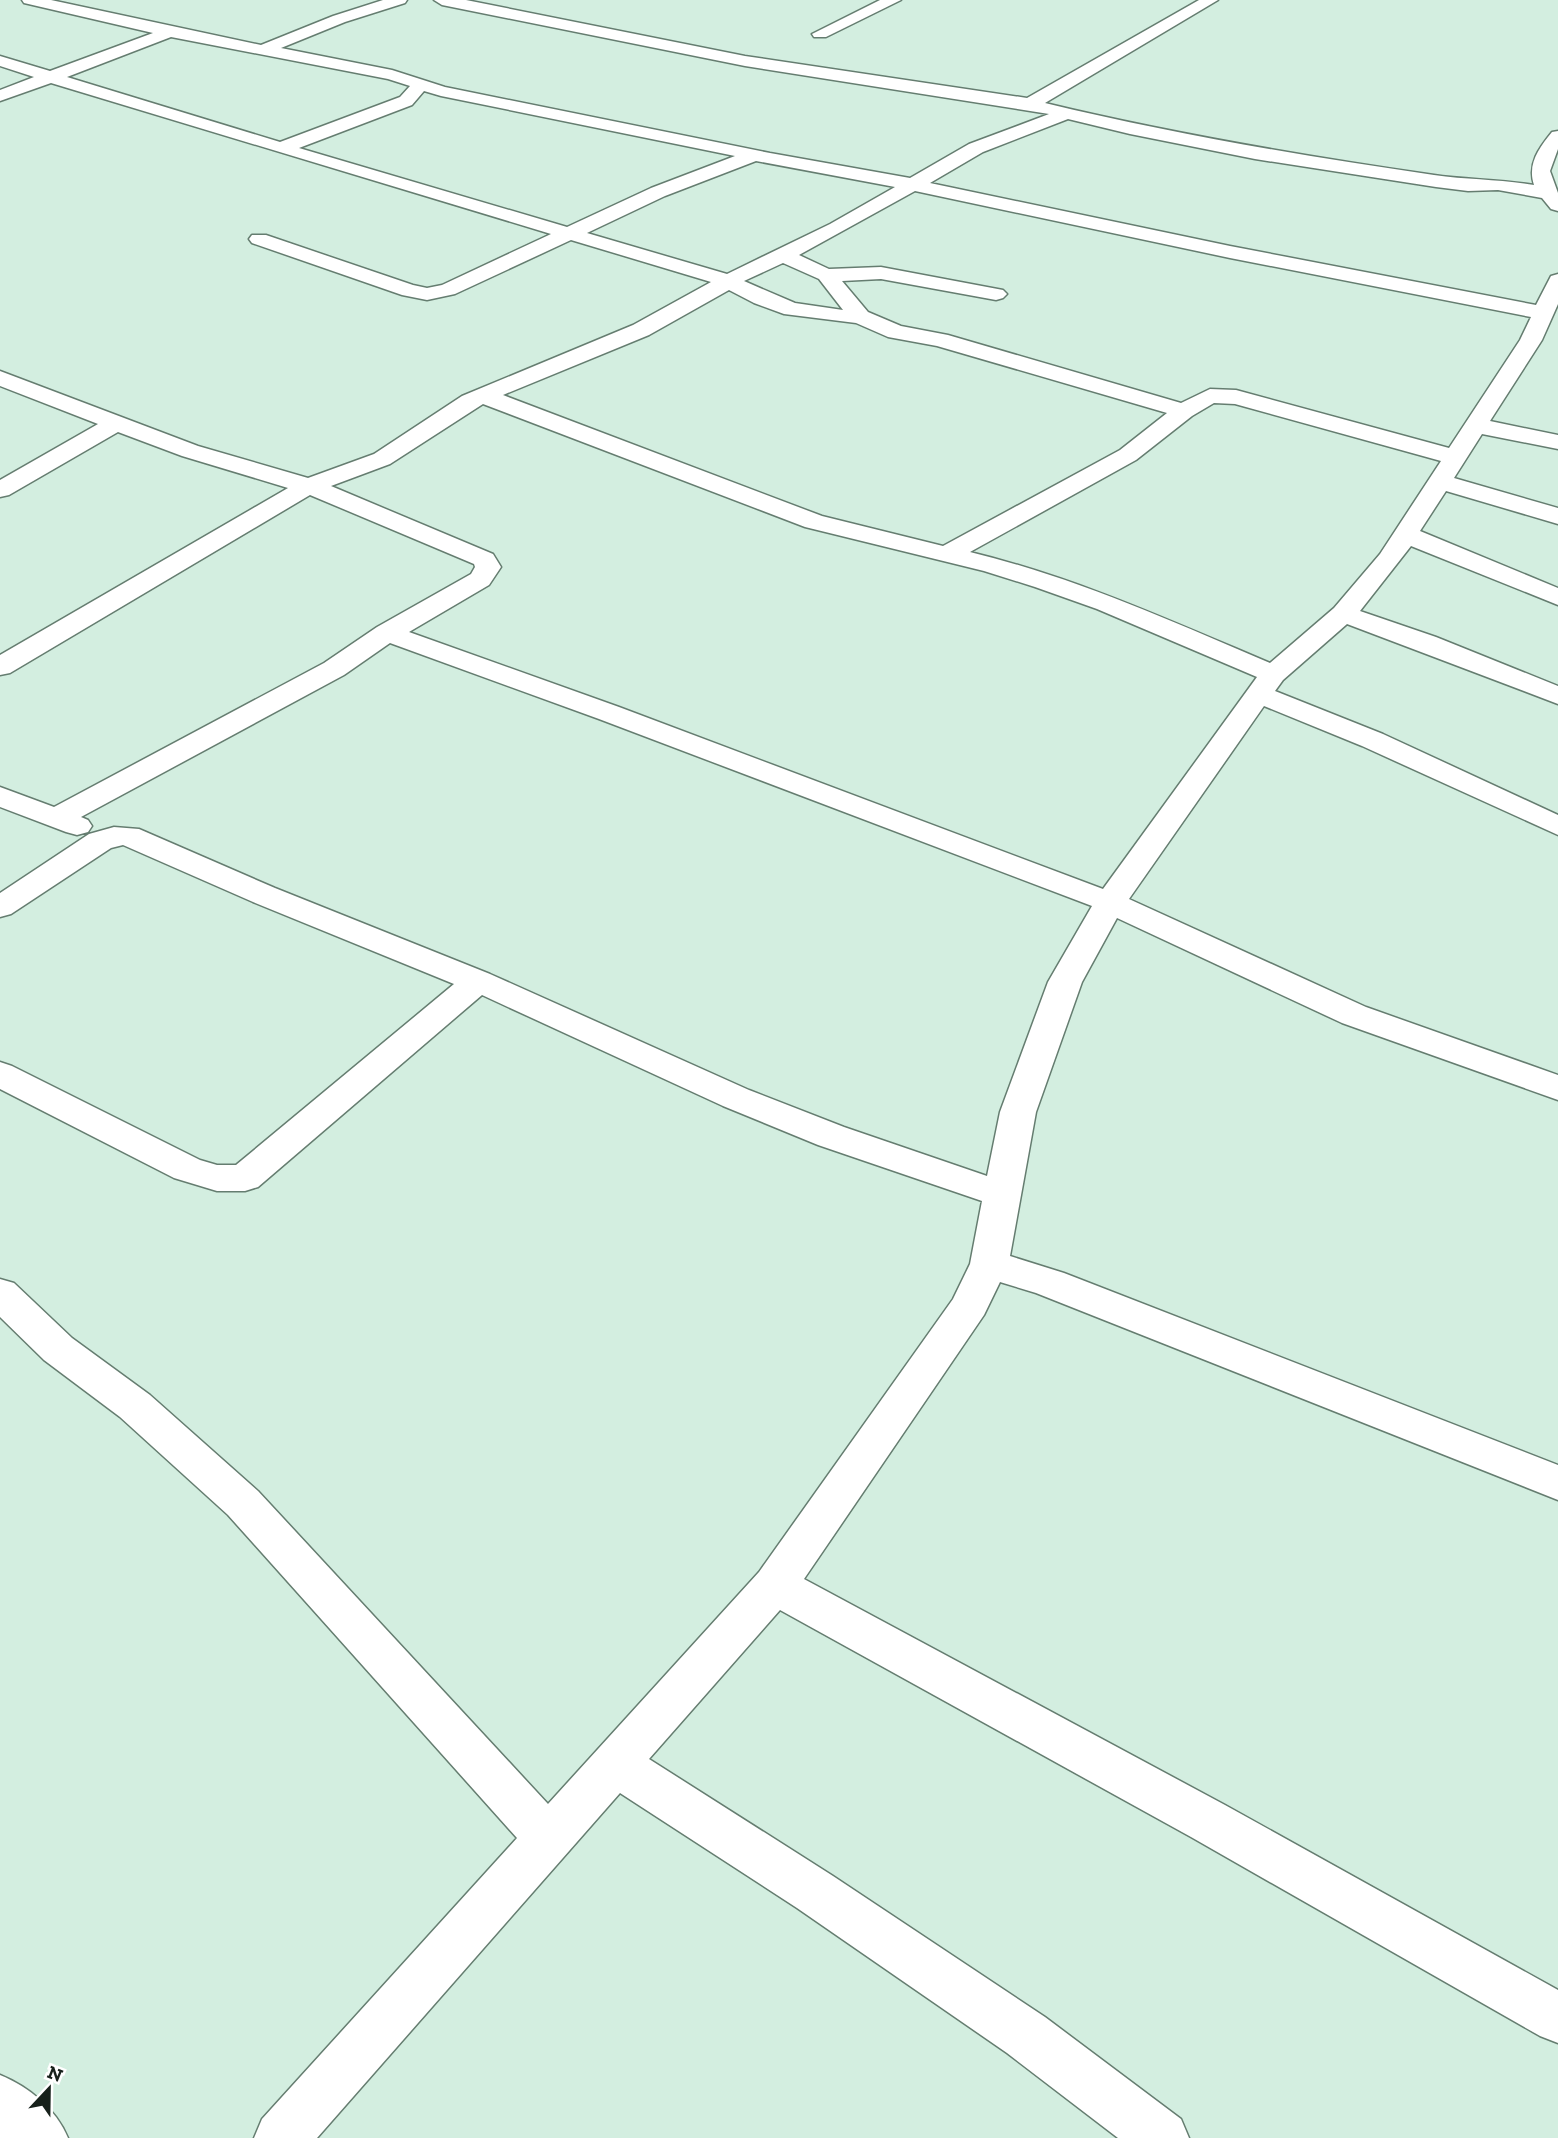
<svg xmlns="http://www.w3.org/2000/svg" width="1558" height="2138" viewBox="0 0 1558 2138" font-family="'Zilla Slab',serif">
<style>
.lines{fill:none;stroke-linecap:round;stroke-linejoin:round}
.street-casing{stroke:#657d70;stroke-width:3}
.street{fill:#fff;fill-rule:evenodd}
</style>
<rect width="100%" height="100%" fill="#d3eee0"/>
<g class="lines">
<defs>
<g id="street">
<path d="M22,0H51L261,45L333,16L383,0H407L405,3L345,22L281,48L392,70L445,87L770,153L910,178L969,144L1049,114L745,66L442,5L434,0H466L745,56L1027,98L1199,0H1218L1045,103C1173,134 1303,156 1434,175C1468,180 1499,179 1534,185C1527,164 1539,148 1552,132L1558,131V149L1550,171L1558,193V211L1551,209L1542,198L1498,190L1468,191L1436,187L1255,159L1130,134L1068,119L983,152L930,183L1230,246L1536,305L1551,276L1558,274V304L1542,340L1490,421L1558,435V449L1482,434L1454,478L1558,508V524L1446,491L1420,531L1558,588V605L1411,546L1360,611L1436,637L1558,686V704L1347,624L1283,680L1275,691L1383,734L1558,815V835L1362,746L1264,706L1129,899L1366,1007L1558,1075V1100L1342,1023L1117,918L1082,982L1036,1112L1010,1256L1064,1273L1558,1465V1500L1036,1293L1000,1282L984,1315L804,1579L1225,1805L1558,1990V2043L1540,2036L1191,1837L780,1610L649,1759L833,1876L1045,2017L1181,2119L1189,2138H1118L1007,2053L797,1908L620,1793L317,2138H254L262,2119L517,1838L228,1515L120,1417L44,1360L0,1317V1279L14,1283L72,1338L150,1395L258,1491L548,1804L759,1572L953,1299L970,1264L982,1201L818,1145L723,1106L482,995L258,1187L245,1191H217L174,1178L0,1089V1062L12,1066L200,1160L217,1165H236L454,984L253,902L123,845L111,848L11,914L0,917V893L89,834L114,827L139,829L275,888L490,974L749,1090L844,1127L987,1176L1000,1112L1048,982L1092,906L599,719L390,643L344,675L81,817L88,820L92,826L88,832L77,835L66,832L0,807V787L54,807L324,663L377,627L471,574L475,567L474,564L310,495L10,673L0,675V655L288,488L182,456L118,432L9,495L0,497V480L98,424L0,386V371L198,446L308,478L374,454L462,396L633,325L711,282L571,240L455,294L427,300L402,295L252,243L249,239L252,235H266L413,285L427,288L442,285L551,234L51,83L0,101V90L34,77L0,66V56L50,71L153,33L24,3ZM171,37L388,79L410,86L400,97L280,142L67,77ZM424,91L441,96L735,156L651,188L567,227L299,148L412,105ZM756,161L895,187L830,224L727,274L587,233L665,196ZM915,191L1230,258L1531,317L1520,340L1449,448L1236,390L1210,389L1181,403L948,335L901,326L868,312L842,281L881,279L996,300L1003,298L1007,294L1003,290L881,267L829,269L799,255ZM783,263L819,279L843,310L795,303L744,281ZM729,290L754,303L784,314L856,323L888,337L937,346L1167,413L1120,450L943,546L822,516L503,395L649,335ZM1214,403L1235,404L1441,461L1380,554L1334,608L1270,663C1171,621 1074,577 970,552L1136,460L1192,416ZM483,404L805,527L984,571L1035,587L1097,609L1257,677L1103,889L619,707L409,632L489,585L501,567L493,554L331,486L390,464Z"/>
<path d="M880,0H901L826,37H814L812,34Z"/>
<path d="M0,2075C29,2087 56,2109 68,2138H0Z"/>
</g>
</defs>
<use href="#street" class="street-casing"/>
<use href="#street" class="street"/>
</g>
<g transform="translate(49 2089) rotate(22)" stroke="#ffffff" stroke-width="5" paint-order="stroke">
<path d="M0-5L12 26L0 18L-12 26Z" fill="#17211b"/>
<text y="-10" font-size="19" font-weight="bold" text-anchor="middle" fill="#17211b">N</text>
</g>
</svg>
